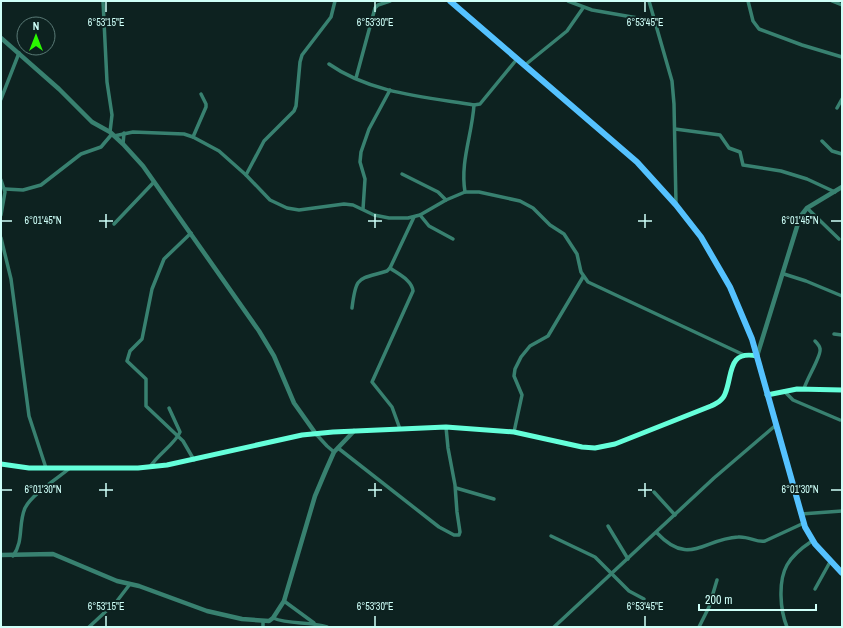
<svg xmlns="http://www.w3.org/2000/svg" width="843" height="628" viewBox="0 0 843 628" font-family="'Archivo Narrow',sans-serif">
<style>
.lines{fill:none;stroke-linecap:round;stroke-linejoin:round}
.minor{stroke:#388170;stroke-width:3.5}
.tertiary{stroke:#388170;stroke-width:4.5}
.secondary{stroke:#65ffda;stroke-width:5}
.primary{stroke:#55c2ff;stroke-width:6}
.ticks{fill:none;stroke:#cefff8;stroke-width:1.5}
.ticks-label{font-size:10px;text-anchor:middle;fill:#cefff8;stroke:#0d2220;stroke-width:4;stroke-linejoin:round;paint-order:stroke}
</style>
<rect width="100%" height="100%" fill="#0d2220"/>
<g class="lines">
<g class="minor">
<path d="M103,1L107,82L112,115L110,132"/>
<path d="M568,1L592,10L655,21"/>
<path d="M649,1L672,81L674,104L676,204"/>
<path d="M748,1L753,21L759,29L802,45L842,57"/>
<path d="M832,1L842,5"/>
<path d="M329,64C370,93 425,97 474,105L480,104L517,59"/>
<path d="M525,65L567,31L583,8"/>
<path d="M356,78L375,8L378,5L390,1"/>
<path d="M1,99L19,53"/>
<path d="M837,108L842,99"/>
<path d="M675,129L720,135L729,148L740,152L743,165L781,171L807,179L835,192"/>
<path d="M114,136L133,132L184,134L193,137L219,151L246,175L270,200L287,208L299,210L344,204L353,205L374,215L389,218H408L420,215L446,200L465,192H479L520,201L533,208L550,225L564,234L577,254L581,272L588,282L744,355"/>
<path d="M193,137L206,107V104L201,94"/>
<path d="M822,141L832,151L842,154"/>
<path d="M123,144L124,133"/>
<path d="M402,174L438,192L446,200"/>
<path d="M246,175L264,141L294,111L296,106L300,62L302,55L331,17L335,1"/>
<path d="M1,180L5,192L1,215"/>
<path d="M5,189L23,190L41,185L81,154L101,147L112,134"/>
<path d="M465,192C460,162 472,135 474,105"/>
<path d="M807,208L839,239"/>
<path d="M363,209L365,179L360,162L361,152L369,129L390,90"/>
<path d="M420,215L429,226L453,239"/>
<path d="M114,224L154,182"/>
<path d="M191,233L164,259L152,289L142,339L130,351L127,361L146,379V406L183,441L194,460"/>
<path d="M1,238L11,279L29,416L46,468"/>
<path d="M390,268C398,274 412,280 413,291L372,382L392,407L400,429"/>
<path d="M784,274L806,281L842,296"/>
<path d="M352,308C356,275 358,280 387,271L390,268L414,217"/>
<path d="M834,334L842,335"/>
<path d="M804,389C806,380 822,355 820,349C820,346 817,343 815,341"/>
<path d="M784,391L793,400L840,420"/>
<path d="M514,432L522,395L514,376L515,369L521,357L530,346L548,336L583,277"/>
<path d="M316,434L327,446L334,452"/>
<path d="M338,448L439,527L454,535H459L460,532L457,512L455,485L448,448L446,427"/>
<path d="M150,467C157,455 176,443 180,432L169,408"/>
<path d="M456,488L494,499"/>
<path d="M654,492L675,515"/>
<path d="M801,514L842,511"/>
<path d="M608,526L628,559"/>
<path d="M657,533C689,567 703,539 738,537C749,536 757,543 765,541L804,523"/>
<path d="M551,536L595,557L629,591L644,599"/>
<path d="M13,556C24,541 18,524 25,508C32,494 58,478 70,468"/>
<path d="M815,589L830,562"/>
<path d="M284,601L314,623"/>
<path d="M273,618C290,625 309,621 327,627"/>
<path d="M89,627L117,601L130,584"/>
<path d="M263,627V621"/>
<path d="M554,627L714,478L776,425"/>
<path d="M699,627L709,607L717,580"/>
<path d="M787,627C780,610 778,581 787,565C793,554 803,547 812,541"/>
</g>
<g class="tertiary">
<path d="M1,38L59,89L92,122L110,132L123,144L143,166L259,331L274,356L294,403L316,434"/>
<path d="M757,356L800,217L807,208L842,187"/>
<path d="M1,555L53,554L117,581L139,586L207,611L242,619L269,621L273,618L284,601L315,496L326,470L334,452L354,431"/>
</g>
<g class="secondary">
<path d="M767,395L797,389L842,390"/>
<path d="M1,464L29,468H138L167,465L302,435L333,432L446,427L514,432L582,447L595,448L615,444L711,406C717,403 723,400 725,394C733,375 727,350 757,356"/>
</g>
<path class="primary" d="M450,1L637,162L676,205L701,237L730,287L752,339L805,527L815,544L842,573"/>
</g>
<path class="ticks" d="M106,2V12M375,2V12M645,2V12M106,214V228M375,214V228M645,214V228M2,221H12M99,221H113M368,221H382M638,221H652M831,221H841M106,483V497M375,483V497M645,483V497M2,490H12M99,490H113M368,490H382M638,490H652M831,490H841M106,616V626M375,616V626M645,616V626"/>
<g class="ticks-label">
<text x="106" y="26">6°53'15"E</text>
<text x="375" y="26">6°53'30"E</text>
<text x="645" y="26">6°53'45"E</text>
<text x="43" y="224">6°01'45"N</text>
<text x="800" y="224">6°01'45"N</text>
<text x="43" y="493">6°01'30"N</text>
<text x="800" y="493">6°01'30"N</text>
<text x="106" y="610">6°53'15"E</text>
<text x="375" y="610">6°53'30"E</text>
<text x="645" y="610">6°53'45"E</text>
</g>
<rect width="843" height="628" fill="none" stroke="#cefff8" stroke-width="4"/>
<g transform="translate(36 36)"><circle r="19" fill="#0d2220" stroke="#5a7a76"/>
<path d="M0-3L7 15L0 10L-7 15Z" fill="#2af900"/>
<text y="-6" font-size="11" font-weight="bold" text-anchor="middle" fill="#cefff8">N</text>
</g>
<path d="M699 604v6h117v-6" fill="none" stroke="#cefff8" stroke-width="2"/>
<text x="705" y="604" font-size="12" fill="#cefff8" stroke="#0d2220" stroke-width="3" paint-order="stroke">200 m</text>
</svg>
